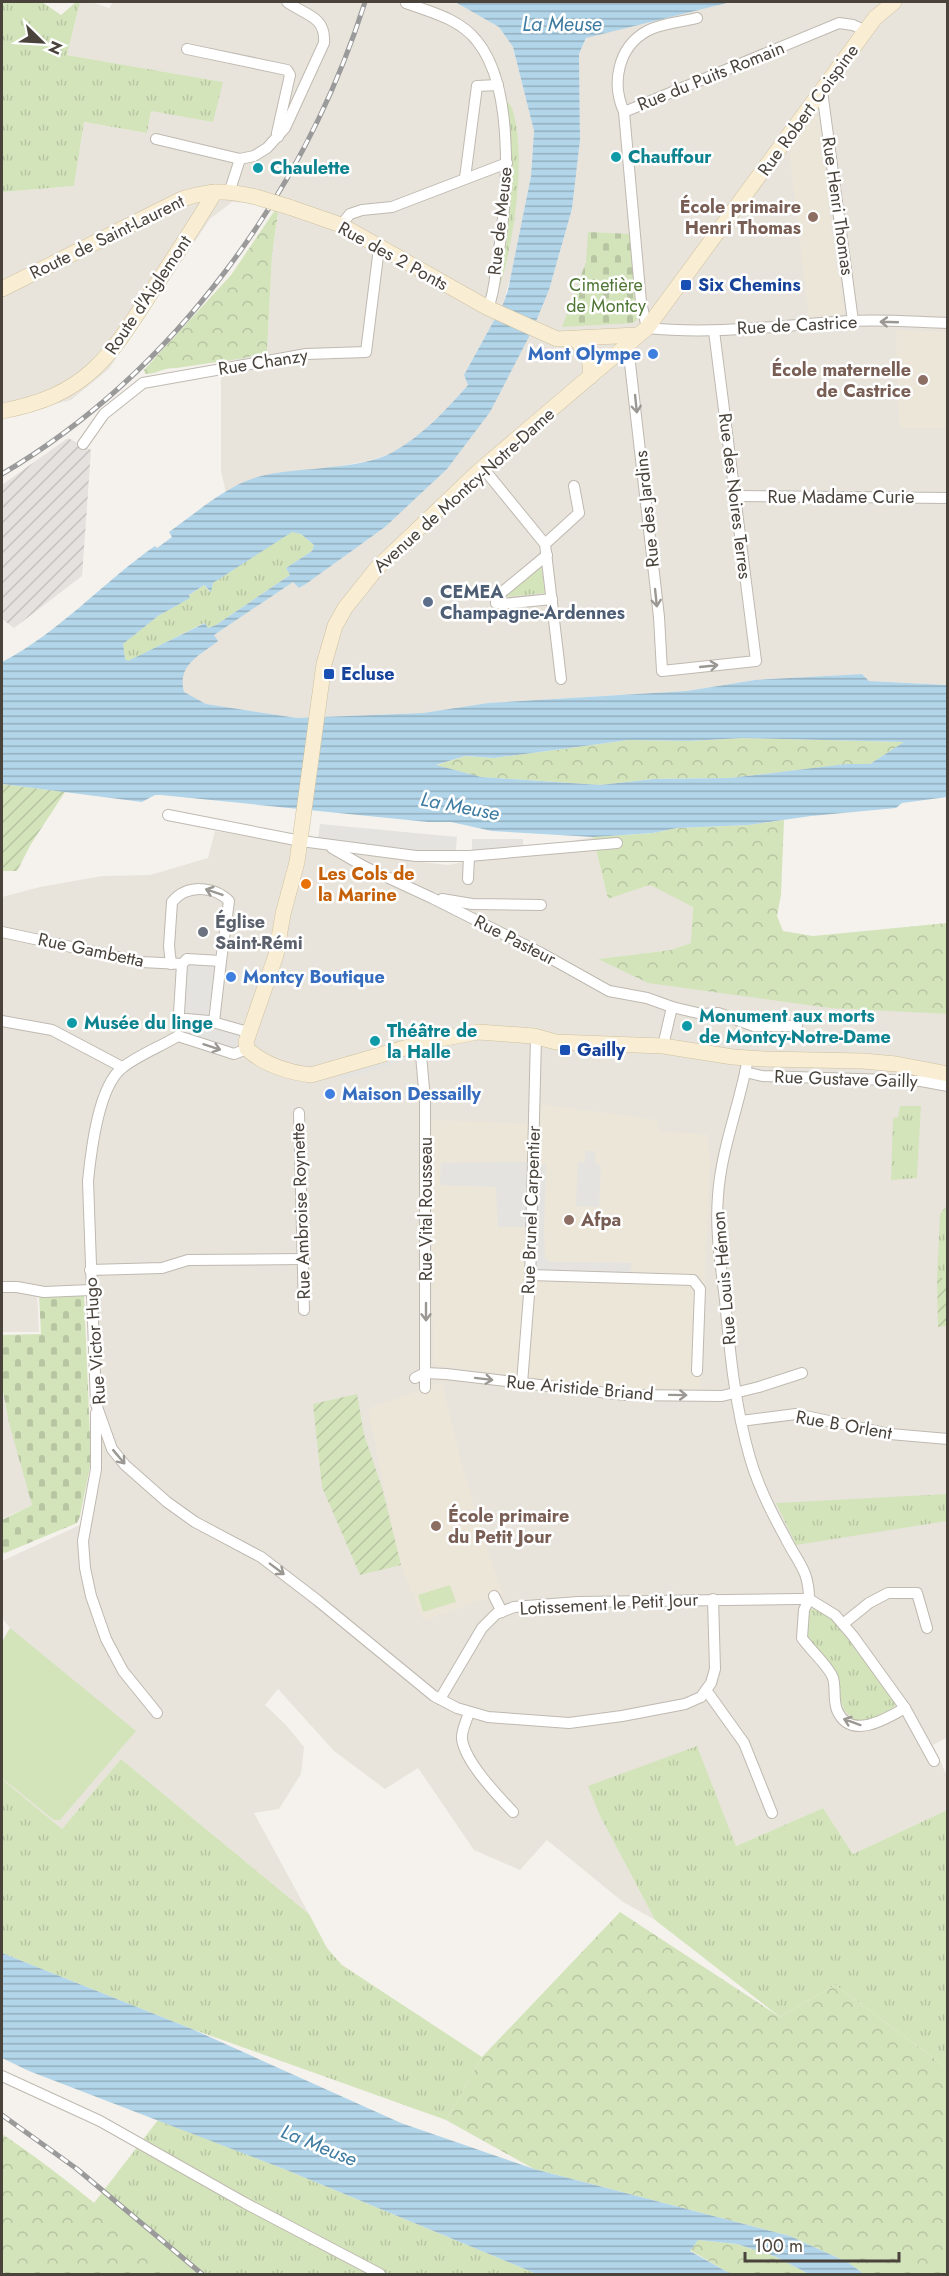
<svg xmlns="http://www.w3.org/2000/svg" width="949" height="2276" viewBox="0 0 949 2276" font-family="Jost,sans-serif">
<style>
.residential{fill:#e8e4dc}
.industrial{fill:url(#industrial-furrows)}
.education{fill:#ece6d9}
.grass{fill:url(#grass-tufts)}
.forest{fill:url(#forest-crowns)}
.cemetery{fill:url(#cemetery-stones)}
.garden{fill:url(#garden-furrows)}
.pitch{fill:#d3e4bb}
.parking{fill:#e4e3e0}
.water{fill:url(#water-rules);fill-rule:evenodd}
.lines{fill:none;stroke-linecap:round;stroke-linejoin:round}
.street-casing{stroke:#bfb9b0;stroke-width:12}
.secondary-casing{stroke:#cec1a2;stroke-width:16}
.street{stroke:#fff;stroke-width:10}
.secondary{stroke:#f9eed3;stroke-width:15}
.rail-casing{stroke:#9a9a9a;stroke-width:5}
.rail{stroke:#fff;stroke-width:3;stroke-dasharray:9;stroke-linecap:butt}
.secondary-bridge-casing{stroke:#cec1a2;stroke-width:16;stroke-linecap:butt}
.secondary-bridge{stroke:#f9eed3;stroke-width:15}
.oneway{stroke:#9b9893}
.culture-dot{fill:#0f9aa8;stroke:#fff;stroke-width:2}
.education-dot{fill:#8d6e63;stroke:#fff;stroke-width:2}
.transit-dot{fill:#1a4fb4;stroke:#fff;stroke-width:2}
.shop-dot{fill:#3f7fe0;stroke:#fff;stroke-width:2}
.service-dot{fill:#5c6f8a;stroke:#fff;stroke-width:2}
.food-dot{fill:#e8710a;stroke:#fff;stroke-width:2}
.worship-dot{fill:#6b7280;stroke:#fff;stroke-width:2}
.labels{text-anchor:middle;stroke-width:5;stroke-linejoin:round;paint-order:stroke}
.street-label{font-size:18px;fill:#49433b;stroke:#fff}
.culture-label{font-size:18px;font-weight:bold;fill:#0d838f;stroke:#fff;text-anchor:start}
.education-label{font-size:18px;font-weight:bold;fill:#785e54;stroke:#fff;text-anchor:end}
.park-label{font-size:18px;fill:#4f7534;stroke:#fff}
.transit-label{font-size:18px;font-weight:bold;fill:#164399;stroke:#fff;text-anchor:start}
.shop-label{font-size:18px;font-weight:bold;fill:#366cbe;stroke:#fff;text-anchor:start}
.service-label{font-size:18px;font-weight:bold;fill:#4e5e75;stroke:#fff;text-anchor:start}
.food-label{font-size:18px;font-weight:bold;fill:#c56008;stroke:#fff;text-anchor:start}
.worship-label{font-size:18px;font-weight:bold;fill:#5b616d;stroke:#fff;text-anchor:start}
.water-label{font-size:20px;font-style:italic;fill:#3e7ba1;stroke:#fff}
</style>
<defs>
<pattern id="industrial-furrows" width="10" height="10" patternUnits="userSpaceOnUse" patternTransform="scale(1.5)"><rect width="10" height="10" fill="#e5e1de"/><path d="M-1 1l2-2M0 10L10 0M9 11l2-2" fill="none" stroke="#c6c2bf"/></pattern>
<pattern id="grass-tufts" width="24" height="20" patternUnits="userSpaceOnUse" patternTransform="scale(1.5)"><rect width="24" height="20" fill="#d3e4bb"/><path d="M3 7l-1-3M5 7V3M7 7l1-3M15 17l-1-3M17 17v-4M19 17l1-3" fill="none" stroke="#b7c5a2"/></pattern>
<pattern id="forest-crowns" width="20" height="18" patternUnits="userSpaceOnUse" patternTransform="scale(1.5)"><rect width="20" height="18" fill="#d3e4bb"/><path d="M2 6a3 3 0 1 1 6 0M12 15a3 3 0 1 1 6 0" fill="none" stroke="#b7c5a2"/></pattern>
<pattern id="cemetery-stones" width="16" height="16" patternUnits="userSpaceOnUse" patternTransform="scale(1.5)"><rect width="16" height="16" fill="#d3e4bb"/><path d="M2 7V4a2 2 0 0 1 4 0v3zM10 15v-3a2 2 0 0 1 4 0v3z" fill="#b7c5a2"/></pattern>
<pattern id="garden-furrows" width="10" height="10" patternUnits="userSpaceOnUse" patternTransform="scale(1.5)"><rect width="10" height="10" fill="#d3e4bb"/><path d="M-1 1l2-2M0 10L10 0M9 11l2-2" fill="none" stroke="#b7c5a2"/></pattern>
<pattern id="water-rules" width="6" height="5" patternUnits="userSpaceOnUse" patternTransform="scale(1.5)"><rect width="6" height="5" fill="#b2d5e9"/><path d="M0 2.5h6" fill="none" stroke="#93aebe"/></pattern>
</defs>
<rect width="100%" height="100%" fill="#f5f2ed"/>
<g class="residential">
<path d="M80,2H91L109,8L113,2H455L499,27L513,47L534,131L531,176L516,256L503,304L464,375L468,385L446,410L421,433L393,453L368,461L330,468L276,473L244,482L226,493L221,471V361L267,352L272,255L278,214L275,210L253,203L232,202L210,219L109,369L71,400L2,417V192L74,186L84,122L147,133L151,111L222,82L67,55Z"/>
<path d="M731,2H947V685L869,681L862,674L755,680L687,691L488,703L423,713L297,718L206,704L184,693L181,682L183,671L213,635L293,582L299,588L306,584L385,527L532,331L549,290L572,209L580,140L579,54L587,37Z"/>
<path d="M215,831L354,854L448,865L593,837L608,899L650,885L693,906L692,943L671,950L599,959L898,1011L947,1014L948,1737L933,1745L947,1776V1810L853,1854L823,1808L736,1846L600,1816L655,1920L623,1902L547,1840L520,1870L474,1850L418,1768L385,1789L334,1751L278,1689L265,1705L286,1725L304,1747L301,1774L279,1809L254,1813L309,1914L121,1759L62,1829L2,1779V1642L10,1628L2,1618V1561L82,1524L94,1465L88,1292L37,1293L39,1332H2V897L40,887L102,876L150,875L208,858Z"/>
<path d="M2,1392L32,1505L2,1519Z"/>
</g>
<path class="industrial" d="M68,438L91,450L82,576L14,628L2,619V485Z"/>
<g class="education">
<path d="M814,116L819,117L829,195L827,197L838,276L840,277L845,312L842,315L809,317L789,150Z"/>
<path d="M896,330L947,332V428H899Z"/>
<path d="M539,1104L658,1120V1132L707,1134L710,1160L700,1389H620L433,1365L431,1120L537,1124Z"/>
<path d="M442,1382L462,1465L490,1558L503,1593L426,1620L422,1618L398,1558L368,1409Z"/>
</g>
<g class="grass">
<path d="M2,2H42L61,15L76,2H80L67,55L223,82L213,122L151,111L147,133L84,122L74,186L2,192Z"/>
<path d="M500,94C504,99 510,103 512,108C528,155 513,252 496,298L502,236Z"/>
<path d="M292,531L301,534L314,545L312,551L286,568L290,575L216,625L208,628L204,623L127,662L125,659L122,644L158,616L189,598L188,596L204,585L210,592L213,583Z"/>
<path d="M541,565L545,593L505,597Z"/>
<path d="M900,1106H921L917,1178L891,1180L893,1118L898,1117Z"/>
<path d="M947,1205V1278H937L940,1214Z"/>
<path d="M947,1494V1521L796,1545L776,1503Z"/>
<path d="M813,1608L831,1614L896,1702L894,1712L867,1724L849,1721L850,1716L844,1710L842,1703L837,1700L836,1683L808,1644L805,1623L808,1612Z"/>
<path d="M697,1746L736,1846L823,1808L853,1854L947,1810V2068L835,1985L780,2017L655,1920L600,1816L588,1786Z"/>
<path d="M121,1759L309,1914L327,1948L342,1965L482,2057L446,2120L192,2029L2,1953V1779L62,1829Z"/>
<path d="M158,2120L284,2169L537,2274H177L94,2203Z"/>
</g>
<g class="forest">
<path d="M275,210L278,213L272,255L267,352L244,358L177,368C163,367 158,374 145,374L144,370L231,275Z"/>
<path d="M743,738L905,742L870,764H852L730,778L653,779L600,785L481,777L434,766L465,756L494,758L629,740L689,741Z"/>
<path d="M784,820L781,895L777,916L783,931L813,936L947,923V1014L830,1008L648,983L598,959L671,950L691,943L693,907L650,885L608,899L593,837L653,833L677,828L749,825Z"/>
<path d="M620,1912L780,2017L835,1985L947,2068V2274H864L849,2263L790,2236L534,2169L446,2120L482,2057Z"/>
<path d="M2,2134C64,2175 121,2225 177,2274H2Z"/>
<path d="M698,2240L737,2244L774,2256L809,2274H731L690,2250Z"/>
</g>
<g class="cemetery">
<path d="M588,232L632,234L638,319L633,323L562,327L586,262Z"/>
<path d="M84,1293L91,1462L80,1516L77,1523L5,1553L2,1552V1520L32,1505L9,1423L2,1387V1335L41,1334L39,1295Z"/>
</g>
<g class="garden">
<path d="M2,784L65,792L31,844L17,871H2Z"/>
<path d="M937,1278H947V1326L938,1327Z"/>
<path d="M357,1394L364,1434L383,1491L401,1565L360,1575L322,1487L313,1404Z"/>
</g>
<g class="pitch">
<path d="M450,1585L456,1602L423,1612L418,1595Z"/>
<path d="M10,1628L136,1731L60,1820H54L2,1778V1642Z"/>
</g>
<g class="parking">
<path d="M320,824L457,837L456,850L416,853L318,839Z"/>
<path d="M472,839H523V851L472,855Z"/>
<path d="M187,963L218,965L212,1017L183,1014Z"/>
<path d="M186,1022L214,1026L241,1035L235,1050L184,1032Z"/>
<path d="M402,1049L410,1059L344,1079L332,1070Z"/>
<path d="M585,1151H595V1163L601,1166L599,1207L576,1206L578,1162L585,1163Z"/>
<path d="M526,1162L546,1165L544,1231L545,1259L550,1262L632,1263L630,1274L527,1275L525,1227H498L496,1187L440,1185L441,1163Z"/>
</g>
<g class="water">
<path d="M455,2H731L586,38L579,54L580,140L572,209L549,290L532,331L490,412L447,469L385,527L306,584L299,588L293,582L214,635L218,641C199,656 177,665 184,692L206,704L297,718L423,713L488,703L687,691L755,680L862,674L869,681L947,685V797L902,803L896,808L811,816L749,825L677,828L653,833L593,837L492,831L451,822H428L161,795H155L142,802L2,784V662C60,632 102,583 155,546L157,548L172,537L169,532C193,515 218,493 246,481C273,470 302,471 331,467C351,465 375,462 393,452C422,436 446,410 468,385L464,375L503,304L508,290L531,176L534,131L513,47L499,27ZM292,532L301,534L314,545L312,551L286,568L290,575L216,625L208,628L205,623L128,661L125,659L123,644L158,616L190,598L189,595L204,585L211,592L213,583ZM743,738L904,742L870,764H846L730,778L653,779L600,785L481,777L436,765L465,756L494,758L629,740L689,741Z"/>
<path d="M2,1953L192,2029L401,2123L534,2169L790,2236L849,2263L864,2274H809L774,2256L737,2244L698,2240L690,2251L731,2274H537L284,2169L29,2071L2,2058Z"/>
</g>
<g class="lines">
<defs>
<g id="street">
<path d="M406,3C431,12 460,19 477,41C517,90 507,204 497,263C495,278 494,294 488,308"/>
<path d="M697,18C682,22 661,23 647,31C618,47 611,83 624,112L641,302L647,328C715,335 783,325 850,321C882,319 915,322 948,323"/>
<path d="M187,49L287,70L290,75L277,133L278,137"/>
<path d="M822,91L853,321"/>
<path d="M624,112L839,23L853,25L866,31"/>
<path d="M156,139L240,159L254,156L267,148L285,128L324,43C326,16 305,15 287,2"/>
<path d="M465,178L477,86L498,85"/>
<path d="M230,190L240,159"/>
<path d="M341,225L350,214L362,210L392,207L507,163"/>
<path d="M628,346L659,617L662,671L756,661L714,331"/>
<path d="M83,444L104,414L143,383L306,354L366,352L379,248"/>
<path d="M483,468L545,544L561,679"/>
<path d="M735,496L948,498"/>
<path d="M545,544L579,513L574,486"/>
<path d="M547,555L501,593L496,598V603L502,604L552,599"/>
<path d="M168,815L301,841L416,856H469L617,843"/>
<path d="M332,848L365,867L432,898L541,953L609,991L647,998L672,1007L663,1046"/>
<path d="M468,879L469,856"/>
<path d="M442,899L472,904L541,905"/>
<path d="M2,932L141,962L182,964"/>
<path d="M171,964L169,946L172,902C187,884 214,886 229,901L221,961"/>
<path d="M672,1007L702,1014L718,1013L754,1026H797"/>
<path d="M2,1021L52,1030L122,1067"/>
<path d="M180,1024L179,1013L182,964L187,959L221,961L214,1022"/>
<path d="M178,1027L186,1019L209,1021L248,1032"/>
<path d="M178,1036C160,1047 138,1055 122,1068C98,1087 91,1151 88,1181L96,1404L112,1449L125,1465L167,1502L195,1522L261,1557L317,1600L434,1696L457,1708L488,1717L569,1723L622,1716L685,1704L701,1697L711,1683L715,1669L713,1599"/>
<path d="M178,1036L234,1054L247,1049"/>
<path d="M420,1044L425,1100V1388"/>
<path d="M748,1058C740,1104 721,1149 718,1196C715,1231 721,1266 725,1300C730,1354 735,1406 750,1458C758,1486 771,1512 785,1537C797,1562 809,1569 809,1599L835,1615L853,1636L905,1708L934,1761"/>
<path d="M745,1072L762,1076L921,1081L948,1086"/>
<path d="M299,1113L304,1310"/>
<path d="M90,1270L162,1268L188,1260L304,1259"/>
<path d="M530,1275L693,1280L700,1289L697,1371"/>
<path d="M2,1287H17L44,1292L91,1290"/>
<path d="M415,1378L425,1373L446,1374L625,1395L722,1396L759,1387L802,1373"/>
<path d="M522,1383L530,1282L536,1037"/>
<path d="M96,1413V1469L83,1541L85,1568L91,1596L106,1639L123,1671L157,1713"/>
<path d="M741,1421L796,1414L890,1434L948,1439"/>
<path d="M494,1596L502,1612"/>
<path d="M843,1624L869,1603L888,1593H917L927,1628"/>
<path d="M706,1690L744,1743L772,1813"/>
<path d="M440,1699L482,1628L496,1614L514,1607L578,1602L797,1599H809L804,1610L802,1638C810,1650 829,1666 833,1678C836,1688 833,1700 837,1710C850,1741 886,1719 905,1708"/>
<path d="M469,1712C467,1720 461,1731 462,1739C465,1762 498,1796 513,1812"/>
<path d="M2,2076L100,2121L245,2203L380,2274"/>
</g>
<g id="secondary">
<path d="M894,2L875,18L647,328L480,470L377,568L345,608L335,626L324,664L297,862L283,914L276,955L246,1042L247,1049C265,1065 287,1072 311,1075L429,1041L478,1032L534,1036L556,1042L663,1046L733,1057L764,1059L863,1061L896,1064L948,1074"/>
<path d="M289,207L341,225L488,308L557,339L637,335"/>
<path d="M2,289L182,199C211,190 227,190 256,197"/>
<path d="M575,339C587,352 592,359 590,377"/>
<path d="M2,411C89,395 111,355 156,285C176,254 196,224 215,192"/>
</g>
</defs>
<use href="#street" class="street-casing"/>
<use href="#secondary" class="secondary-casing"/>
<use href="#street" class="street"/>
<use href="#secondary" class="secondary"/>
<defs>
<g id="rail">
<path d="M2,474C175,372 305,191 365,2"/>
<path d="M2,2115L77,2169L202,2274"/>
</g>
</defs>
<use href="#rail" class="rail-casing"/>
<use href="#rail" class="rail"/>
<defs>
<path id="secondary-bridge" d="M256,197L289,207"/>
</defs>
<use href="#secondary-bridge" class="secondary-bridge-casing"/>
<use href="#secondary-bridge" class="secondary-bridge"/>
</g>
<defs><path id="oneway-shaft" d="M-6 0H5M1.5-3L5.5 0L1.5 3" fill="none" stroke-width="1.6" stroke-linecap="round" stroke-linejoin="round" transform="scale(1.5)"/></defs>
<g class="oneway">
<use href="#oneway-shaft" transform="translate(889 322) rotate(-178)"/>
<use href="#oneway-shaft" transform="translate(636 404) rotate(84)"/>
<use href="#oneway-shaft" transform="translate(656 598) rotate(84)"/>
<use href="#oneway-shaft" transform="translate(709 666) rotate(-6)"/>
<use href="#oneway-shaft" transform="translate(214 892) rotate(-161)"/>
<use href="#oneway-shaft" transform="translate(212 1047) rotate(18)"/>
<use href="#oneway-shaft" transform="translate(426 1312) rotate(90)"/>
<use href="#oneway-shaft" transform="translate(484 1379) rotate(7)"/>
<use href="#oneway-shaft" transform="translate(678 1395) rotate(1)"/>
<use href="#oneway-shaft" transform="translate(119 1457) rotate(50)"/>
<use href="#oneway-shaft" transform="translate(277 1569) rotate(37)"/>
<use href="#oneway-shaft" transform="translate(852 1722) rotate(-160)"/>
</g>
<g class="culture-dot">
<circle cx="616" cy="157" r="6"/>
<circle cx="258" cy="168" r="6"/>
<circle cx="72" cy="1023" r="6"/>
<circle cx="687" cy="1026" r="6"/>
<circle cx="375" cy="1041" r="6"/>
</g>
<g class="education-dot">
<circle cx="813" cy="217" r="6"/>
<circle cx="923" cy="380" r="6"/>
<circle cx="569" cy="1220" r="6"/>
<circle cx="436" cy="1526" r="6"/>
</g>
<g class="transit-dot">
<rect x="680" y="279" width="12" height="12" rx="3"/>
<rect x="323" y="668" width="12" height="12" rx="3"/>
<rect x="559" y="1044" width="12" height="12" rx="3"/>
</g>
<g class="shop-dot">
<circle cx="653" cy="354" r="6"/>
<circle cx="231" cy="977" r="6"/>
<circle cx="330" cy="1094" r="6"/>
</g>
<circle class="service-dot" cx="428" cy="602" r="6"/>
<circle class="food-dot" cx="306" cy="884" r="6"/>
<circle class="worship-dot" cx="203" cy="932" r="6"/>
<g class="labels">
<g class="street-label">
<text transform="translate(711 76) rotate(-22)" y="6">Rue du Puits Romain</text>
<text transform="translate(808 110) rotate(-54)" y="6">Rue Robert Coispine</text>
<text transform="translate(838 206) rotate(82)" y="6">Rue Henri Thomas</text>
<text transform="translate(500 221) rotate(-84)" y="6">Rue de Meuse</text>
<text transform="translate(107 237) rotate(-26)" y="6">Route de Saint-Laurent</text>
<text transform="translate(393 256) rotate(29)" y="6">Rue des 2 Ponts</text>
<text transform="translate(148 295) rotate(-56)" y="6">Route d'Aiglemont</text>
<text transform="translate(797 325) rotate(-3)" y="6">Rue de Castrice</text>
<text transform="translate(263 362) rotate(-9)" y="6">Rue Chanzy</text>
<text transform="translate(464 490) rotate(-42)" y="6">Avenue de Montcy-Notre-Dame</text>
<text transform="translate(735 496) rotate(83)" y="6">Rue des Noires Terres</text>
<text x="841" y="503">Rue Madame Curie</text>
<text transform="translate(647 509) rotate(-96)" y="6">Rue des Jardins</text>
<text transform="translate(515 940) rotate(27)" y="6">Rue Pasteur</text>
<text transform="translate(91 950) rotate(12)" y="6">Rue Gambetta</text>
<text transform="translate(846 1079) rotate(2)" y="6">Rue Gustave Gailly</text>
<text transform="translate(426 1209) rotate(-90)" y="6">Rue Vital Rousseau</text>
<text transform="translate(531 1210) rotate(-88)" y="6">Rue Brunel Carpentier</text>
<text transform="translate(301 1211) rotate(-92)" y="6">Rue Ambroise Roynette</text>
<text transform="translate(724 1278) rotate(-95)" y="6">Rue Louis Hémon</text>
<text transform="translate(95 1341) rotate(-94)" y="6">Rue Victor Hugo</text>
<text transform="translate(580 1388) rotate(5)" y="6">Rue Aristide Briand</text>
<text transform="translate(844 1425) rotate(10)" y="6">Rue B Orlent</text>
<text transform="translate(609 1604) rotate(-3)" y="6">Lotissement le Petit Jour</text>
</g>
<g class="culture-label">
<text x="628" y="163">Chauffour</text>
<text x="270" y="174">Chaulette</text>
<text x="699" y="1022">Monument aux morts<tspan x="699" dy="21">de Montcy-Notre-Dame</tspan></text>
<text x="84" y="1029">Musée du linge</text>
<text x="387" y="1037">Théâtre de<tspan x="387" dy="21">la Halle</tspan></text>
</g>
<g class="education-label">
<text x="801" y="213">École primaire<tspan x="801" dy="21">Henri Thomas</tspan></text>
<text x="911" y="376">École maternelle<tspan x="911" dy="21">de Castrice</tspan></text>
<text x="581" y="1226" text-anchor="start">Afpa</text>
<text x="448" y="1522" text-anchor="start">École primaire<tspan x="448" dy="21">du Petit Jour</tspan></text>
</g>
<g class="park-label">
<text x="606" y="291">Cimetière<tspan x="606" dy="21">de Montcy</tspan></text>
</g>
<g class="transit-label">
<text x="698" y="291">Six Chemins</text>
<text x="341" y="680">Ecluse</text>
<text x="577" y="1056">Gailly</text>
</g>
<g class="shop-label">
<text x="641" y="360" text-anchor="end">Mont Olympe</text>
<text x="243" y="983">Montcy Boutique</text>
<text x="342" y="1100">Maison Dessailly</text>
</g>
<g class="service-label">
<text x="440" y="598">CEMEA<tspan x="440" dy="21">Champagne-Ardennes</tspan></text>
</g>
<g class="food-label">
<text x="318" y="880">Les Cols de<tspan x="318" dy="21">la Marine</tspan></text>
</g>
<g class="worship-label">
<text x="215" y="928">Église<tspan x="215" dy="21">Saint-Rémi</tspan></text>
</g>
<g class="water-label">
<text x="562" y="31">La Meuse</text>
<text transform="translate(460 806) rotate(11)" y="7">La Meuse</text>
<text transform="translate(319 2145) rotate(22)" y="7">La Meuse</text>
</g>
</g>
<rect width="949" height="2276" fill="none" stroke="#49433b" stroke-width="6"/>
<g transform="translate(42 42) rotate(114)" stroke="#ffffff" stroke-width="4.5" paint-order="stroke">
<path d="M0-4.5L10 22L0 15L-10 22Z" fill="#49433b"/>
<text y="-9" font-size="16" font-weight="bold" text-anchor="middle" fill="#49433b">N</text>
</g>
<path d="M745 2252v9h154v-9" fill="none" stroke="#49433b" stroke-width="3"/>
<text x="754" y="2252" font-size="18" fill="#49433b" stroke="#ffffff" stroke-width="4.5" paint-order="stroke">100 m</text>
</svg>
